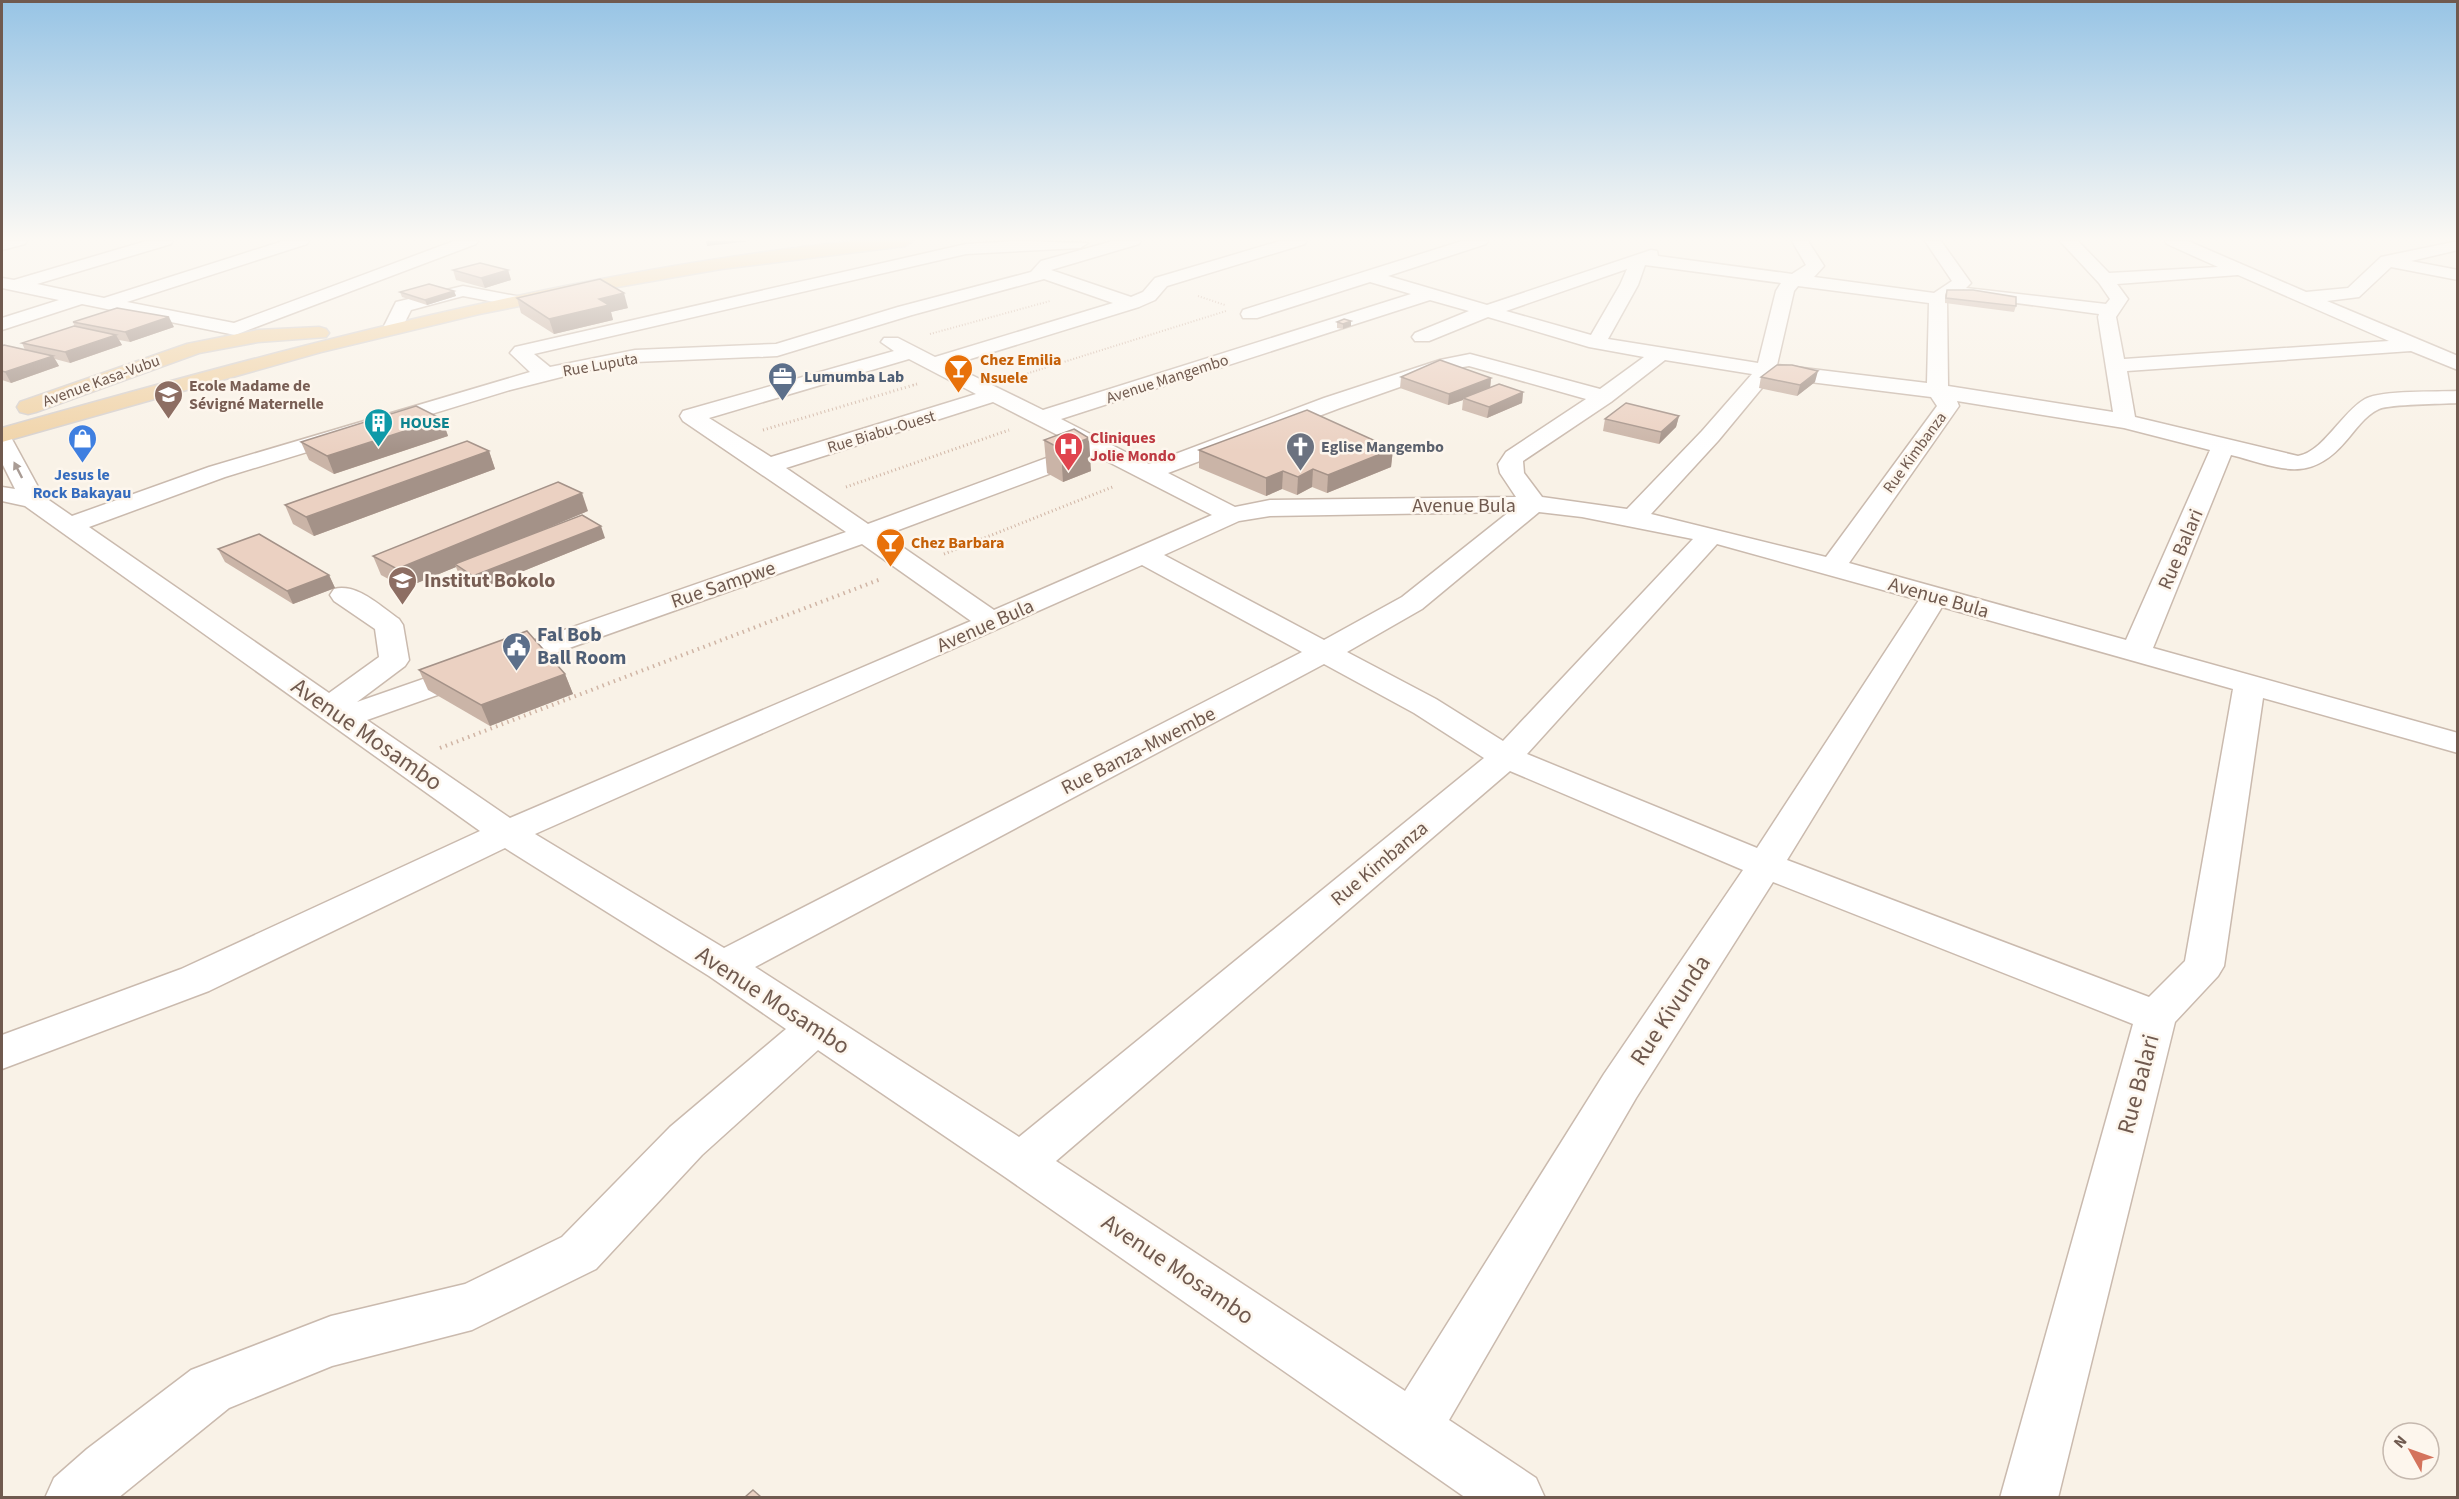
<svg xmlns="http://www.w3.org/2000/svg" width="2459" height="1499" viewBox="0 0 2459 1499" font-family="'Source Sans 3',sans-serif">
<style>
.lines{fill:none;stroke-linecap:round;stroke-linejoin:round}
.minor-casing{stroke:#cabaae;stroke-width:3}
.major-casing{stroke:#d7d1ce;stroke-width:3}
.path-far2{stroke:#d0b5a5;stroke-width:2;stroke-dasharray:1 2;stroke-linecap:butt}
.path-far1{stroke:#d0b5a5;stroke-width:3;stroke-dasharray:1 3;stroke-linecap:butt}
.path{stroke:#d0b5a5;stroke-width:4;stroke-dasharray:1.5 4.5;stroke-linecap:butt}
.minor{fill:#fff;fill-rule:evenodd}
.major{fill:#f0d3a8;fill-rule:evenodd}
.wall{fill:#cab4a7}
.shaded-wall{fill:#a49288}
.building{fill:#ebd1c2;stroke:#a49288;stroke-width:1.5}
.oneway{fill:#a99c95}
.labels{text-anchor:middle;stroke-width:5;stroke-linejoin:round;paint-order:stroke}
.far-food-label{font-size:16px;font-weight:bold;fill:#c56008;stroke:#fdf6ed;text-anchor:start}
.far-street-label{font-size:16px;fill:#705a4f;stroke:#fdf6ed}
.far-service-label{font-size:16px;font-weight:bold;fill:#4e5e75;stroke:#fdf6ed;text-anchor:start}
.far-education-label{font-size:16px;font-weight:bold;fill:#785e54;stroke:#fdf6ed;text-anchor:start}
.far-culture-label{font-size:16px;font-weight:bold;fill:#0d838f;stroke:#fdf6ed;text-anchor:start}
.far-health-label{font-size:16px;font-weight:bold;fill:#be3a42;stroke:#fdf6ed;text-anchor:start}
.far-worship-label{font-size:16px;font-weight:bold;fill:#5b616d;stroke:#fdf6ed;text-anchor:start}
.far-shop-label{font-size:16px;font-weight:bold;fill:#366cbe;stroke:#fdf6ed}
.street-label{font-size:20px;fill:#705a4f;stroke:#fdf6ed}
.education-label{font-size:20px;font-weight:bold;fill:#785e54;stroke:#fdf6ed;text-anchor:start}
.service-label{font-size:20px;font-weight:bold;fill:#4e5e75;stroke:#fdf6ed;text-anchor:start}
.near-street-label{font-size:24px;fill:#705a4f;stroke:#fdf6ed}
</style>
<rect width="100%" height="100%" fill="#f9f2e7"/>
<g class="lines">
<defs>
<g id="minor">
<path d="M2,241H27L25,244L2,250Z"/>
<path d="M146,241H173L171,244L37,284L104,298L283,241H309L307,244L127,302L234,323L454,241H478L476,244L235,335L82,304L2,330V318L59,300L2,288V278L14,280Z"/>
<path d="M1017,241L1088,243L1080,248L966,254L534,354L550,367L635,350L776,344L898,307L1031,272L1041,261L1113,241H1141L1139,244L1051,270L1131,297L1143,292L1155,278L1280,241H1307L1305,244L1167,286L1155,300L1139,307L951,365L1043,410L1411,294L1370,282L1257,318H1243L1241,314L1243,310L1462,241H1488L1486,244L1388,276L1487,305L1651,250L1657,251L1658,256L1792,274L1806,265L1792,241H1808L1824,266L1814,277L1934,293L1952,281L1925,241H1941L1971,283L1966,288L2106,304L2110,299L2099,283L2060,241H2078L2109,273L2218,267L2167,244L2165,241H2188L2306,292L2348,288L2381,257L2458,241V250L2411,261L2458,270V280L2391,267L2359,297L2327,301L2458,356V370L2411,351L2127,371L2135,417L2298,456C2323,452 2342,412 2365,399C2382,390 2436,392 2458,391V403C2441,404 2391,404 2379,409C2365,415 2355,431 2345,442C2308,485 2279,467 2231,455L2153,648L2458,733V753L2263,698L2224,966L2218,976L2175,1022L2058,1498H2000L2133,1024L1773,882L1636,1098L1449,1420L1536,1478L1545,1498H1466L1005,1177L818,1050L702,1155L596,1269L472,1330L332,1366L229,1408L118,1498H45L54,1478L87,1449L191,1370L331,1316L465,1284L562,1237L670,1127L786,1029L709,976L505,848L209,991L2,1069V1035L181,969L480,831L25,506L2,501V487L15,489L2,463V434L10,436L13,441L43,496L72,516L209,467L530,372L510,353L515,347L966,244ZM1645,265L1781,283L1776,291L1758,363L1608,339L1638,285ZM1627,269L1620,285L1591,335L1506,311ZM2238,275L2389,341L2124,359L2116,317L2128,299L2117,284ZM1044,279L1113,303L935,357L898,338H884L881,342L894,351L683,411L680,416L683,421L846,532L357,702L405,666L409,660L403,625L399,619C380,606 357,583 334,589L330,595L334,601L375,629L379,657L329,693L89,527L225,477L510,390L585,371L635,362L777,356L912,315ZM1798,286L1929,303L1927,383L1777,365L1794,291ZM1964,289L1962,292L1965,296L1971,297L2099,314L2098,317L2113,412L1948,386L1947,300ZM1430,300L1469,311L1415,333L1412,337L1415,341H1429L1488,317L1589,347L1644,357L1600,389L1470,354L1440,360L1324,398L1149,464L1061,419ZM909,359L976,394L771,457L709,418ZM1665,360L1752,374L1702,431L1627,509L1542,497L1524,473L1523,461L1611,402ZM1469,366L1586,399L1506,452L1498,464L1500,473L1516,497L1270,500L1235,507L1168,473L1340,408L1451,369ZM1771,377L1931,397L1937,406L1826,557L1651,514L1718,441ZM1957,401L2124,428L2210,450L2126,640L1849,563L1959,406ZM993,402L1079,446L868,524L786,468ZM1097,456L1212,515L994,610L885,535ZM1509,512L1402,597L1324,640L1164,555L1239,521L1270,516ZM1539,512L1582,517L1693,539L1503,741L1436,699L1347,652L1422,609ZM862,544L971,621L510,818L367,720ZM1717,544L1919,600L1757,848L1527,754ZM1142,565L1302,652L724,948L535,834ZM1942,607L2233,689L2185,961L2149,997L1787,860ZM1324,664L1414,713L1484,758L1019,1137L755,967ZM1510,771L1743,870L1604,1074L1405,1391L1056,1161Z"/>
<path d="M463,286L521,297L524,301L521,305L515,306L463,296L411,310L401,330H387L384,326L396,302Z"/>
</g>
<g id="major">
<path d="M855,241H913L905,246L721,269L600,290L479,314L321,352L2,442V428C283,349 564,272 855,241Z"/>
<path d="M319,327L326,329L329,333L326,337L258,342L199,353L36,412L28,414L20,412L17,407L20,402L187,344L258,330Z"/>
</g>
</defs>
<use href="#minor" class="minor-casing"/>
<use href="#major" class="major-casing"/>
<g class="path-far2">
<path d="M1198,296L1225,305"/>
<path d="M930,334L1050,301"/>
<path d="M1016,377L1226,311"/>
<path d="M913,385L917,384"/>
</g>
<g class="path-far1">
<path d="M763,430L917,384"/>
<path d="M846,487L1009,430"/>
<path d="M944,554L1115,486"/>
</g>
<path class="path" d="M440,748L881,579"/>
<use href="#minor" class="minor"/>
<use href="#major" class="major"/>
</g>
<g class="wall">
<path d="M453,270H508L511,280L485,288L456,280Z"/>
<path d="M1947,290L2016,306L2014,312L1945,303V295Z"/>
<path d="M454,291L456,296L427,305L402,297L400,292Z"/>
<path d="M517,298L628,308L611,312L613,320L554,334L521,313Z"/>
<path d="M1351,321V326L1343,329L1337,328V322Z"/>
<path d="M73,322L174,327L130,342L119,340L122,345L70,363L55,359L59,366L11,383L2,380V346L25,350L22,343L75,327Z"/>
<path d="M1401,377L1491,378L1490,388L1523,392L1522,403L1487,418L1462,410L1463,400L1448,405L1400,388Z"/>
<path d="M1761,377L1815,382L1797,396L1759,388Z"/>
<path d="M1679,416L1676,427L1659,444L1603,431L1605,419Z"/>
<path d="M442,419L448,436L334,474L309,460L301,442Z"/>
<path d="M1074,429L1091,471L1063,482L1047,473L1044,440Z"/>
<path d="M1393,449L1391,467L1327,493L1312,487L1297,495L1282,489L1266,496L1199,468V450Z"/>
<path d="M489,451L495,469L314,536L293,524L285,505Z"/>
<path d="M588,511L535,533L605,538L479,589L460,577L456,567L405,588L381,575L373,556Z"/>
<path d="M218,549L329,575L335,588L293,604L225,562Z"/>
<path d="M419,670L565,674L573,694L490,726L428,690Z"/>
</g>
<g class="shaded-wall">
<path d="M706,241H750L707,246Z"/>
<path d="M508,270L511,280L485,288L481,278Z"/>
<path d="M454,291L456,296L427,305L425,300Z"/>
<path d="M624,293L628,308L611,312L613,320L554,334L549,319L599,299Z"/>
<path d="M169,317L174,327L130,342L125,332Z"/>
<path d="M1351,321V326L1343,329V324Z"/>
<path d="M116,335L122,345L70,363L65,352Z"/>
<path d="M53,356L59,366L11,383L5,372Z"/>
<path d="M1818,371L1815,382L1797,396L1800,385Z"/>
<path d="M1491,378L1490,389L1463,398V400L1448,405L1449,394Z"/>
<path d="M1523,392L1522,403L1487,418L1489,407Z"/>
<path d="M1679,416L1676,427L1659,444L1661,432Z"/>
<path d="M442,419L448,436L334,474L327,456Z"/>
<path d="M1089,438L1091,471L1063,482L1061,449Z"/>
<path d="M1393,449L1391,467L1327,493L1328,475Z"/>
<path d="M489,451L495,469L314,536L306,517Z"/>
<path d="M1313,469L1312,487L1297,495L1298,477Z"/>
<path d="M1283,471L1282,489L1266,496V478Z"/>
<path d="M582,493L588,511L458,566L455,564L456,567L405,588L397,569Z"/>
<path d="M601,526L605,538L479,589L473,576Z"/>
<path d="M329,575L335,588L293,604L287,591Z"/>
<path d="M565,674L573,694L490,726L481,705Z"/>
</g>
<g class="building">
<path d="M480,263L508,270L481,278L453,270Z"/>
<path d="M600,279L624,293L599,299L609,305L549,319L517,298Z"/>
<path d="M429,284L454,291L425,300L400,292Z"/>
<path d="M1947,290H1973L2016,297V306L1946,298Z"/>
<path d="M117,308L169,317L125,332L73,322Z"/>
<path d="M1344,319L1351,321L1343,324L1337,322Z"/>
<path d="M74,326L116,335L65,352L22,343Z"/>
<path d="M4,345L53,356L5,372L2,371V346Z"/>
<path d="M1440,360L1491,378L1449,394L1401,377Z"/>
<path d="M1777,365H1792L1818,371L1800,385L1761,377Z"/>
<path d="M1499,384L1523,392L1489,407L1463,398Z"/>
<path d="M1626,403L1679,416L1661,432L1605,419Z"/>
<path d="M416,406L442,419L327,456L301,442Z"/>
<path d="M1307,410L1393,449L1328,475L1313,469L1298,477L1283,471L1266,478L1199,450Z"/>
<path d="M1074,429L1089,438L1061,449L1044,440Z"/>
<path d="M467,441L489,451L306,517L285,505Z"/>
<path d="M558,482L582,493L397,569L373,556Z"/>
<path d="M582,515L601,526L473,576L455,564Z"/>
<path d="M259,534L329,575L287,591L218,549Z"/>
<path d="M527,631L565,674L481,705L419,670Z"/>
<path d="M753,1490L761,1497H745Z"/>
</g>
<defs><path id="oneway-solid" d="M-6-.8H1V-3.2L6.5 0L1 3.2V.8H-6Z" transform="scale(1.5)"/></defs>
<use class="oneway" href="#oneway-solid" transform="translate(18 470) rotate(-117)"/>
<linearGradient id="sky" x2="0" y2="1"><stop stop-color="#97c4e5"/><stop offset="0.53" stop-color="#fcf9f4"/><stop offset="1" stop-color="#fcf9f4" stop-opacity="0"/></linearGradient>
<rect width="2459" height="451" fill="url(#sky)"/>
<defs>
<symbol id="bar-pin" viewBox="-11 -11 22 30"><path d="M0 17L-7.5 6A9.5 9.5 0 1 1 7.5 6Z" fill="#e8710a" stroke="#fdf6ed"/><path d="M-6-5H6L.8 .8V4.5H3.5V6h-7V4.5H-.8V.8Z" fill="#fff"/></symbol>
<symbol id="office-pin" viewBox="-11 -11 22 30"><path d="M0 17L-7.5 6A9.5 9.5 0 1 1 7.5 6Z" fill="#5c6f8a" stroke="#fdf6ed"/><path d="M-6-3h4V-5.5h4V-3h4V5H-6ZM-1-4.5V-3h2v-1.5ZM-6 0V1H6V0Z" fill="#fff"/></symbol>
<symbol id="school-pin" viewBox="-11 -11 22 30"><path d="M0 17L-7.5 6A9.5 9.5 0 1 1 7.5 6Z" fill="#8d6e63" stroke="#fdf6ed"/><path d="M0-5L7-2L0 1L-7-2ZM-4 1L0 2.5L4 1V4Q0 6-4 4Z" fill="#fff"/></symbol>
<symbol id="building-pin" viewBox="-11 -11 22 30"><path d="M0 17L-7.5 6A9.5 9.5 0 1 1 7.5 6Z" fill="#0f9aa8" stroke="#fdf6ed"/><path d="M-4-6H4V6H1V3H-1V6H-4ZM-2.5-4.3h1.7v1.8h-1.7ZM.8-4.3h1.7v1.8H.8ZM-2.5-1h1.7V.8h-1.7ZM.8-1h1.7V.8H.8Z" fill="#fff"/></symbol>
<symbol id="shop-pin" viewBox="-11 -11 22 30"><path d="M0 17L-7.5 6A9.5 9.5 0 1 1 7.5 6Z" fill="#3f7fe0" stroke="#fdf6ed"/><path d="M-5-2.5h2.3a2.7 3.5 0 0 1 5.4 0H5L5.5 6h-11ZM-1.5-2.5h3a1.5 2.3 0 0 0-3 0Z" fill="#fff"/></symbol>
<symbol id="hospital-pin" viewBox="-11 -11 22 30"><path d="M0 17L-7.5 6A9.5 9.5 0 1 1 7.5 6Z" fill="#e0444e" stroke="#fdf6ed"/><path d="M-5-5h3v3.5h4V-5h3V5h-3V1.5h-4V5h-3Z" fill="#fff"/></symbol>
<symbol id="church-pin" viewBox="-11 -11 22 30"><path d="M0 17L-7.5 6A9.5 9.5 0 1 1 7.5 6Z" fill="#6b7280" stroke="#fdf6ed"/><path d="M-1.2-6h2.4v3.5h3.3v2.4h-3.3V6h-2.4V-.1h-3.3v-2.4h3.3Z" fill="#fff"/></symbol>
<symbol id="civic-pin" viewBox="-11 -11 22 30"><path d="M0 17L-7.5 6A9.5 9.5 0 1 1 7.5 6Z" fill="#5c6f8a" stroke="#fdf6ed"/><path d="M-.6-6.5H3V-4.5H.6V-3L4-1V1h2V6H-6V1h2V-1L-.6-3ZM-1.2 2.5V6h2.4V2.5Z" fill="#fff"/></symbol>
</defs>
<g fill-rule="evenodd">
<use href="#bar-pin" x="942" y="352" width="33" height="45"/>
<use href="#office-pin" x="766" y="360" width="33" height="45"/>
<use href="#school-pin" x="152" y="378" width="33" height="45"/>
<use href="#building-pin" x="362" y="406" width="33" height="45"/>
<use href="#shop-pin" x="66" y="422" width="33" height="45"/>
<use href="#hospital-pin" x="1052" y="430" width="33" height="45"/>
<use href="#church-pin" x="1284" y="430" width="33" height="45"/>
<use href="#bar-pin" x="874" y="526" width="33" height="45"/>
<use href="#school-pin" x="386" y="564" width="33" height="45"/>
<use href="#civic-pin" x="500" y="630" width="33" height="45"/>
</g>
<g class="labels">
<g class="far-food-label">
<text x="980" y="365">Chez Emilia<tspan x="980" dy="18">Nsuele</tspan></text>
<text x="911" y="548">Chez Barbara</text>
</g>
<g class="far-street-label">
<text transform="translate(600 364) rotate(-10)" y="6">Rue Luputa</text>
<text transform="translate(1167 378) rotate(-18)" y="6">Avenue Mangembo</text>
<text transform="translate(101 380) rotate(-20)" y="6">Avenue Kasa-Vubu</text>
<text transform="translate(881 431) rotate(-17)" y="6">Rue Biabu-Ouest</text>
<text transform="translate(1914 452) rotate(-54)" y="6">Rue Kimbanza</text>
</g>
<g class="far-service-label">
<text x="804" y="382">Lumumba Lab</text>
</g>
<g class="far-education-label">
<text x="189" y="391">Ecole Madame de<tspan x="189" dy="18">Sévigné Maternelle</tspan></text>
</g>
<g class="far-culture-label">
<text x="400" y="428">HOUSE</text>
</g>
<g class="far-health-label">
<text x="1090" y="443">Cliniques<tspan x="1090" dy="18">Jolie Mondo</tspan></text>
</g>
<g class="far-worship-label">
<text x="1321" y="452">Eglise Mangembo</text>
</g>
<g class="far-shop-label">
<text x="82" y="480">Jesus le<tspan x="82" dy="18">Rock Bakayau</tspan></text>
</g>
<g class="street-label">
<text x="1464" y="512">Avenue Bula</text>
<text transform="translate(2180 549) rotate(-67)" y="7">Rue Balari</text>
<text transform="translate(723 584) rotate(-19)" y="7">Rue Sampwe</text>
<text transform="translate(1939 597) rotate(16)" y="7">Avenue Bula</text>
<text transform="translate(985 625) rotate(-24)" y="7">Avenue Bula</text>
<text transform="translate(1138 750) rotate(-27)" y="7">Rue Banza-Mwembe</text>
<text transform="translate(1379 863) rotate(-40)" y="7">Rue Kimbanza</text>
</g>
<g class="education-label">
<text x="424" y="587">Institut Bokolo</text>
</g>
<g class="service-label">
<text x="537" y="641">Fal Bob<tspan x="537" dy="23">Ball Room</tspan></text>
</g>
<g class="near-street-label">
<text transform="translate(367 734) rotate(35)" y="8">Avenue Mosambo</text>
<text transform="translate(773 1000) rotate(33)" y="8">Avenue Mosambo</text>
<text transform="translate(1670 1010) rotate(-57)" y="8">Rue Kivunda</text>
<text transform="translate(2138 1084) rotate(-75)" y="8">Rue Balari</text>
<text transform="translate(1178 1269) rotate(34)" y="8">Avenue Mosambo</text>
</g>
</g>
<rect width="2459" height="1499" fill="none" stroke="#705a4f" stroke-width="6"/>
<g transform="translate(2411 1451) rotate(310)"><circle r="28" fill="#fdf6ed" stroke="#c5b8ae" stroke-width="1.5"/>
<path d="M0-4.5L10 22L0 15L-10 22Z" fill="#d4735c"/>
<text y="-9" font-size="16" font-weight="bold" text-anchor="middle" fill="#705a4f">N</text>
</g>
</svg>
